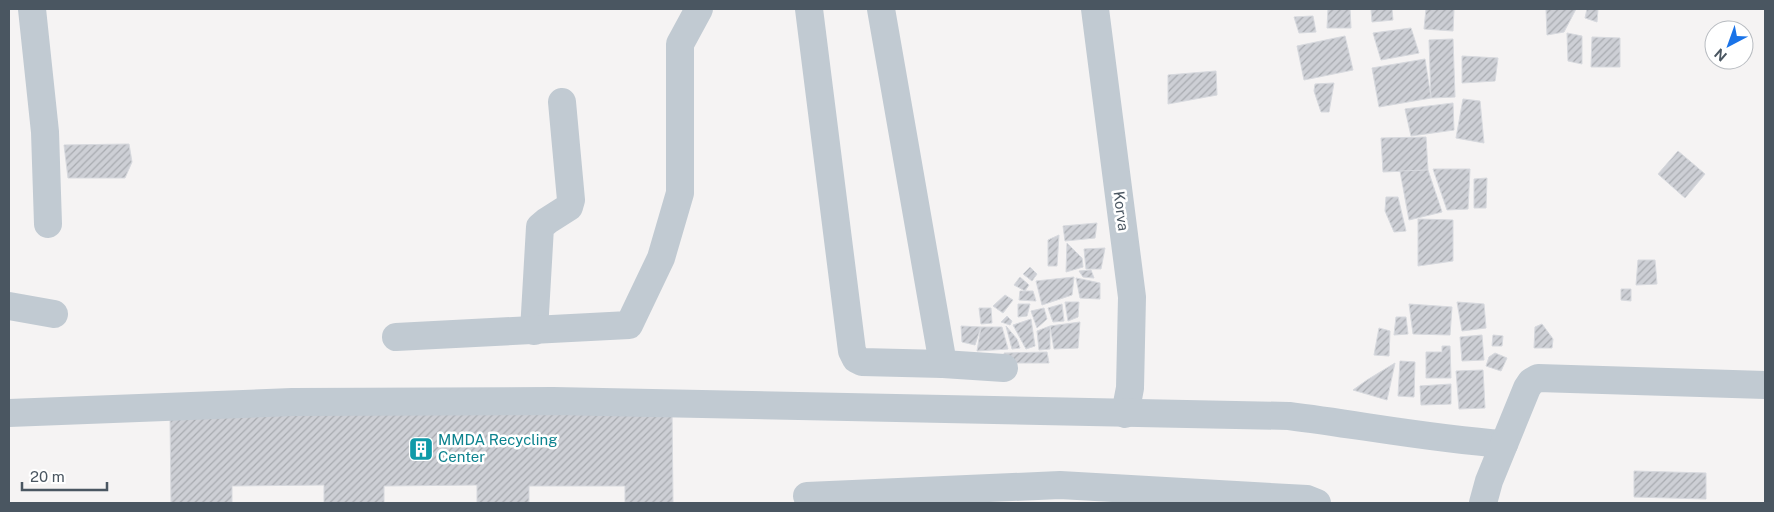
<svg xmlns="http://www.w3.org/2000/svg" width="1774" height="512" viewBox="0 0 1774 512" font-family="'Public Sans',sans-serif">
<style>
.building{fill:url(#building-hatch);stroke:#d7d9de}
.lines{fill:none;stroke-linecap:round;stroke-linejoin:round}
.minor{stroke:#c1cad2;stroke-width:28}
.labels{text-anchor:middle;stroke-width:5;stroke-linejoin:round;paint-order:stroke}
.street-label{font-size:15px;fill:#4a5661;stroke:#fff}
.culture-label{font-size:15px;fill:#0d838f;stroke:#fff;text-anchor:start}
</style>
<defs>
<pattern id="building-hatch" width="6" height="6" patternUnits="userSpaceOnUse" patternTransform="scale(1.25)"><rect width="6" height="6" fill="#cdcfd5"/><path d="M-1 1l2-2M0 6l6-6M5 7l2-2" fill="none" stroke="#a8abb0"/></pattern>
</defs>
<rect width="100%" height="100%" fill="#f5f3f3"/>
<g class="building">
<path d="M1328,9H1350L1351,28H1327Z"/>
<path d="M1371,9H1392L1393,20L1372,22Z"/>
<path d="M1426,9H1454L1453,31L1424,29Z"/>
<path d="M1546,9H1576L1564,32L1547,35Z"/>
<path d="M1587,9H1598L1597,22L1585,18Z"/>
<path d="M1313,16L1316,32L1299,33L1294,17Z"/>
<path d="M1411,28L1419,53L1381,60L1373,33Z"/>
<path d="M1567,33L1582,36V64L1568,61Z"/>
<path d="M1345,36L1353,70L1304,80L1297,46Z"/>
<path d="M1592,37L1620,38V67H1591Z"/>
<path d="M1453,39L1455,97L1431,98L1429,40Z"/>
<path d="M1462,56L1498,58L1495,81L1462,83Z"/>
<path d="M1425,59L1431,98L1379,107L1372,68Z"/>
<path d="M1216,71L1217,95L1168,104V75Z"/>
<path d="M1334,83L1329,112H1321L1314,91L1315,84Z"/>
<path d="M1463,99L1480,101L1484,143L1456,138Z"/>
<path d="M1453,103L1454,130L1411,136L1405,109Z"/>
<path d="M1426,137L1428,170L1383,172L1381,138Z"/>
<path d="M129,144L132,162L125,178H68L64,145Z"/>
<path d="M1678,151L1705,174L1685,198L1658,174Z"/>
<path d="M1433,169H1470L1468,209L1447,210Z"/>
<path d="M1428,170L1442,212L1409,220L1400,171Z"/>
<path d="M1487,178L1486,208H1474V179Z"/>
<path d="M1386,197H1398L1406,231L1394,232L1385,211Z"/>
<path d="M1418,219L1453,220V261L1418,266Z"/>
<path d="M1097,223L1095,238L1065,241L1063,226Z"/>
<path d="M1059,235L1057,266H1048V240Z"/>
<path d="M1067,243L1082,258L1083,267L1066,272Z"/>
<path d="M1105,248L1101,269H1086L1084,249Z"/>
<path d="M1638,260H1655L1657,284L1636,285Z"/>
<path d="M1030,267L1037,274L1032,281L1023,274Z"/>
<path d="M1091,270L1094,278L1083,277L1079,271Z"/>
<path d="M1020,277L1029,285L1025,291L1014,285Z"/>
<path d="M1074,277L1072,295L1042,305L1036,281Z"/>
<path d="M1076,278L1100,283V299L1080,298Z"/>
<path d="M1621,289H1631V301L1621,300Z"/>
<path d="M1020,291H1033L1036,301L1019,300Z"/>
<path d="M1005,295L1013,300L1003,313L993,306Z"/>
<path d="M1065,302H1079L1078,317L1068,321Z"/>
<path d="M1457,302L1484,304L1486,328L1462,331Z"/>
<path d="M1018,304H1030L1027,316L1018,317Z"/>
<path d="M1062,304L1064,321L1053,322L1048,308Z"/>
<path d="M1409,304L1452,307L1450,335L1413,334Z"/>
<path d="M979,308H991L992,323L981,324Z"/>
<path d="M1044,308L1047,319L1037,328L1031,311Z"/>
<path d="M1007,316L1012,321L1010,325L1001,322Z"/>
<path d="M1396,317H1406L1408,334L1394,335Z"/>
<path d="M1031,319L1035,346L1026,349L1013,325Z"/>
<path d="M1080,322L1078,348L1054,349L1050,326Z"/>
<path d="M1542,324L1553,339L1552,348H1534L1535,327Z"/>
<path d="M961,326L981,327L975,345L962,342Z"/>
<path d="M1006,326L1017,339L1020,348L1012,349Z"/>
<path d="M1050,326V349L1039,350L1037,331Z"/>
<path d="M981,327H1002L1008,349L977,351Z"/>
<path d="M1379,328L1390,331L1389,356L1374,355Z"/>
<path d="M1482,335L1484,360L1462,361L1460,337Z"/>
<path d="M1493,335L1503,336L1502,346H1492Z"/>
<path d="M1442,346H1450L1451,378H1426V352H1442Z"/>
<path d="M1047,352L1049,363H1006L1004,353Z"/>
<path d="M1495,353L1507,358L1501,371L1486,366L1489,357Z"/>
<path d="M1400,361L1415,362L1414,397L1398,396Z"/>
<path d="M1395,363L1387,400L1353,390L1367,380Z"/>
<path d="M1483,370L1485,408L1459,409L1456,371Z"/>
<path d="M1451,384V404L1421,405L1420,386Z"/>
<path d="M672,410L673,503H625V486H529V503H477V485L384,486V503H324V485L232,486V503H171L170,414Z"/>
<path d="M1634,471L1706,473V499L1634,497Z"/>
</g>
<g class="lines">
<g class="minor">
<path d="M32,9L45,132L48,224"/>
<path d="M809,9L852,351L856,359L862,362L943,364"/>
<path d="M881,9L943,364L1004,368"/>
<path d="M1095,9L1132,297L1130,388L1125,414"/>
<path d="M9,306L54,314"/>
<path d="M534,331L540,227L547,221L569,207L571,200L562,102"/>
<path d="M396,337L629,325L661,258L680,193V44L699,9"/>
<path d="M9,413L292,402L553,401L1289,416C1361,425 1432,439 1504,444"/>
<path d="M807,496L1060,485L1307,499L1317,503"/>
<path d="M1483,503L1489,481L1527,388L1531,382L1538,378L1765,385"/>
</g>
</g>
<defs>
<symbol id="building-square" viewBox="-11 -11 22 22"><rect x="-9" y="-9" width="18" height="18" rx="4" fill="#0f9aa8" stroke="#fff"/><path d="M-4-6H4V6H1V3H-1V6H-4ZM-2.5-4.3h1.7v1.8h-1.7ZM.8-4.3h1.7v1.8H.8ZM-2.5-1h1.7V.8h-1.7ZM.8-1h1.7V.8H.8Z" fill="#fff"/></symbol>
</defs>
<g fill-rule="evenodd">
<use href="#building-square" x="407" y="435" width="28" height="28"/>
</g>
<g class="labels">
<g class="street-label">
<text transform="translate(1121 211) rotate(83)" y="5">Korva</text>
</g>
<g class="culture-label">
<text x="438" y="445">MMDA Recycling<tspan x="438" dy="17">Center</tspan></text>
</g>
</g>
<rect width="1774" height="512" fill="none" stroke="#4a5661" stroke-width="20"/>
<g transform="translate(1729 45) rotate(221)"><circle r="24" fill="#ffffff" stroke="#b7bbc0"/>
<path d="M0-4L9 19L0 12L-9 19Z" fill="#1a73e8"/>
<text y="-8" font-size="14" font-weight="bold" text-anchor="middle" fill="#4a5661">N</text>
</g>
<path d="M22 482v8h85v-8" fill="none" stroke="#4a5661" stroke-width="2.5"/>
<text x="30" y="482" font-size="15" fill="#4a5661" stroke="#ffffff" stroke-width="4" paint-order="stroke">20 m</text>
</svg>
